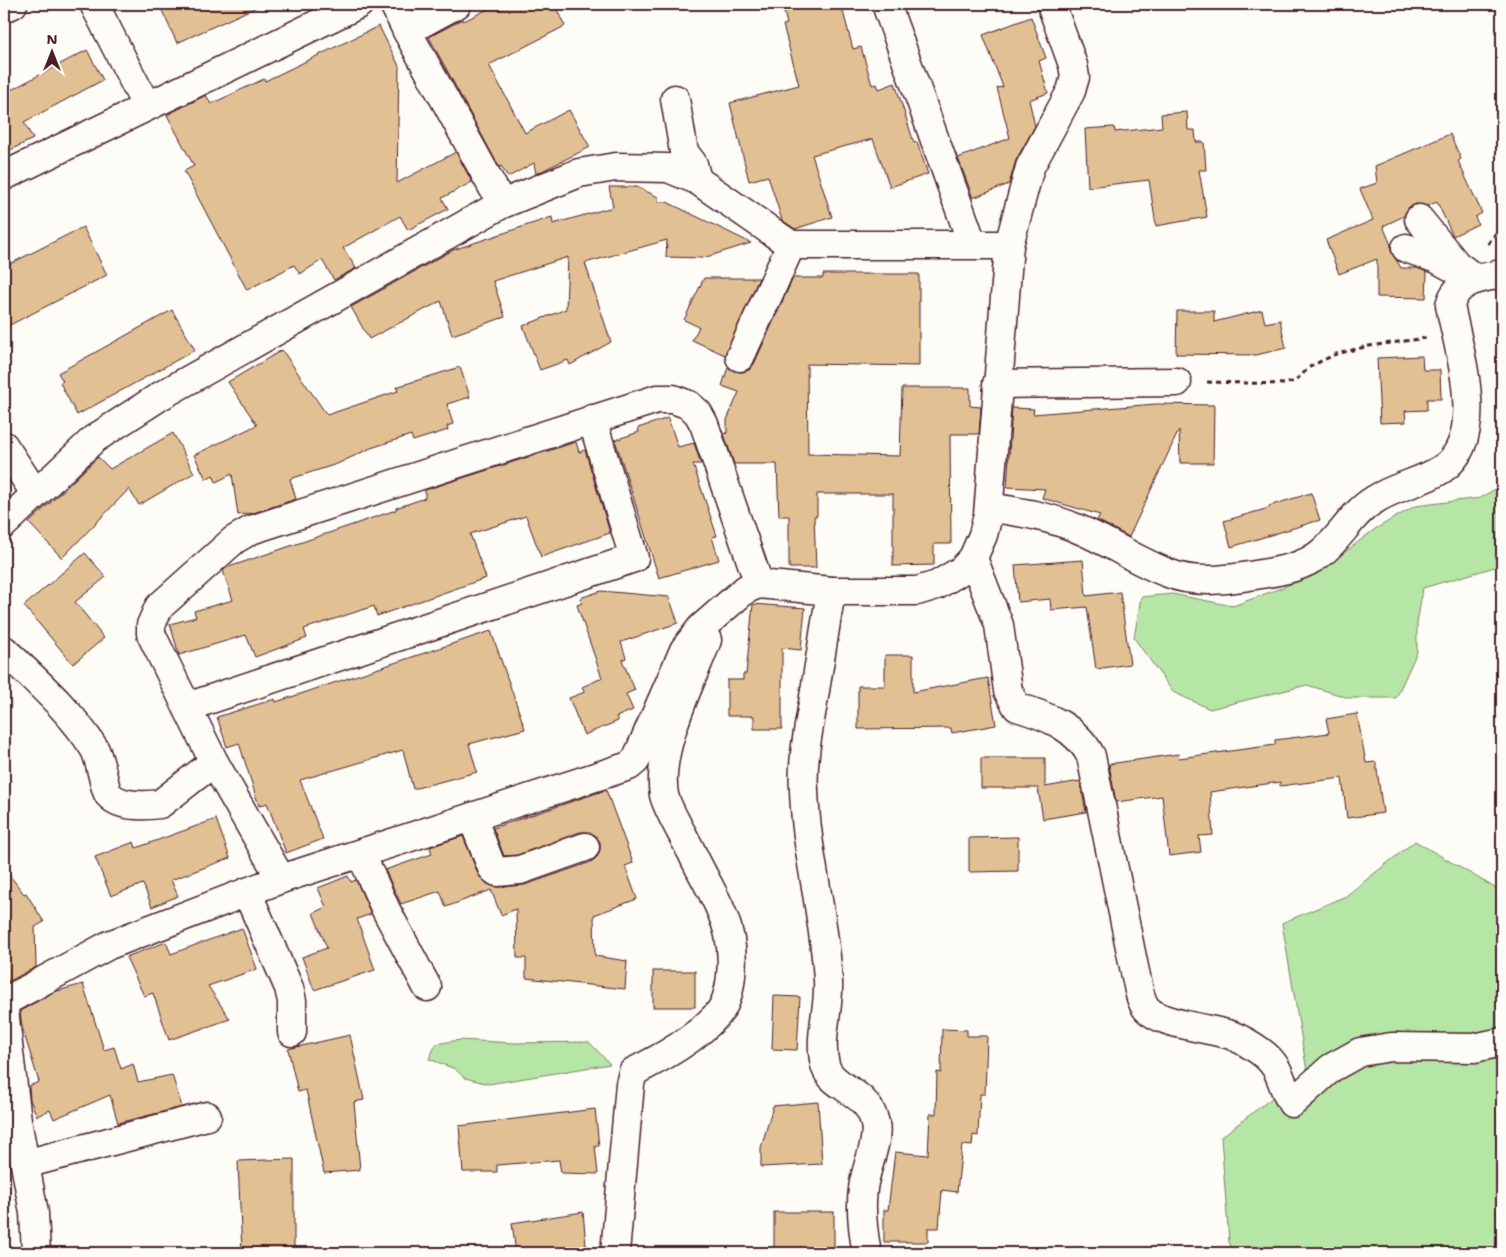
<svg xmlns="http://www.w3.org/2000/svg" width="1506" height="1257" font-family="'Shantell Sans',sans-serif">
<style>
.green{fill:#b5e6a5;stroke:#808268}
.building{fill:#e1c194;stroke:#4a1f2b}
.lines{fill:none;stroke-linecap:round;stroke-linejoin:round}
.minor-casing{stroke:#4a1f2b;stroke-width:31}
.path{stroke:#4a1f2b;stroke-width:3;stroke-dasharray:5 4;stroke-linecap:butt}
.minor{stroke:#fdfcf7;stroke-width:28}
</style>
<rect width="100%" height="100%" fill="#fdfcf7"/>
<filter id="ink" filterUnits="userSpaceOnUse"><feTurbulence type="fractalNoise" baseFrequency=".02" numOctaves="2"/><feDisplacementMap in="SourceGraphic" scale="10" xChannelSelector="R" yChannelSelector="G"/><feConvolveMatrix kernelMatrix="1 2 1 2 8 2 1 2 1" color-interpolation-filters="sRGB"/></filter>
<g filter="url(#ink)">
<g class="green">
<polygon points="1502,485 1502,565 1423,588 1417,624 1417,652 1396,698 1349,698 1307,685 1210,709 1173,692 1134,638 1141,597 1172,594 1233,606 1315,575 1375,529 1415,506 1480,498"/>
<polygon points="1415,841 1502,892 1502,1253 1234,1253 1229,1242 1221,1137 1307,1071 1282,923 1346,896"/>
<polygon points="460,1040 515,1043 589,1042 610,1064 489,1084 465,1078 455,1069 429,1059 436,1044"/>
</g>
<g class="building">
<polygon points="159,4 263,4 177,43"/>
<polygon points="498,4 554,4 565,26 489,65 525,133 569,110 590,147 536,174 534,163 508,177 501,166 499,167 429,37 463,19 464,21"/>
<polygon points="782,4 841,4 853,49 861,47 872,85 877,84 879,89 895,83 914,143 917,142 928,174 890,187 873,139 812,155 832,217 795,229 782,220 768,176 749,181 730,103 799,85 783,25 787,24"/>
<polygon points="1031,17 1046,58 1039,61 1048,93 1029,100 1035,126 1016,160 1009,184 973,198 958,158 1010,138 997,88 1003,87 983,35"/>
<polygon points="379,26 399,66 397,183 456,152 472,182 442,198 448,209 408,230 400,216 343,248 356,268 334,280 322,260 300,274 294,265 247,290 184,171 194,166 167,115 206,95 211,104 264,79 265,81"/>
<polygon points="87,50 103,80 24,122 33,139 4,153 4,79 9,91"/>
<polygon points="1187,112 1188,130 1195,130 1196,142 1204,142 1206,170 1199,170 1207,217 1156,226 1149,180 1088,187 1085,129 1114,127 1115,132 1162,127 1161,114"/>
<polygon points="1450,134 1461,159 1458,161 1482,213 1475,217 1478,224 1453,236 1437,202 1427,206 1416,204 1409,207 1404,216 1383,226 1391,245 1391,251 1401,268 1417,268 1427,272 1426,298 1377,297 1377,259 1339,274 1326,240 1373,220 1360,189 1377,183 1375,166"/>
<polygon points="609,187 637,187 658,197 658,202 667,202 751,243 703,258 666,257 667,240 585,263 611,342 570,365 568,360 540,370 523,326 566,309 568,257 493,281 505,317 452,335 441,301 369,339 351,307 453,250 552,217 553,224 613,207"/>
<polygon points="83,227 107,275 4,328 4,267"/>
<polygon points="823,274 919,274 919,366 807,364 808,454 900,456 902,388 970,388 970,406 981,407 979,434 950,434 951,544 934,544 934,565 893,566 893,494 817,494 817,516 814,516 816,568 789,568 789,516 779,516 777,464 734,464 724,434 727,433 727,420 739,392 722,386 728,367 734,371 742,372 749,370 754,364 793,278 823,278"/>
<polygon points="704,278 759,278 725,355 692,340 699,327 684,320"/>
<polygon points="172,310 195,350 77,415 60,383 63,381 58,373"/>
<polygon points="1262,310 1265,323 1280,320 1286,348 1256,355 1176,354 1177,311 1214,311 1214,322"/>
<polygon points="282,350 327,415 398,391 396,387 460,367 470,397 447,404 453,424 447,426 448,430 413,441 411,435 371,448 337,464 290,479 296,499 253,513 238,515 232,474 216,482 213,475 206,479 194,455 257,425 228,382"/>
<polygon points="1422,356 1423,370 1440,370 1441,399 1427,399 1427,410 1405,411 1406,422 1380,423 1377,358"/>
<polygon points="1156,404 1214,405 1213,463 1180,463 1179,430 1129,537 1097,520 1100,515 1042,498 1045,489 1007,487 1012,408 1034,409 1033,414"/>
<polygon points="668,418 678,447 694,443 701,464 693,464 717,536 712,537 719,560 659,578 615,440 639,432 638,428"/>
<polygon points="173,433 194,473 139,505 129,489 62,558 29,523 98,457 110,469"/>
<polygon points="576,442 579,452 585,450 610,533 541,557 526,516 470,534 486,578 377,616 374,606 304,629 307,638 255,657 246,635 179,655 170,624 196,617 194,611 233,600 223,571 226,568 396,510 396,508 425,498 425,490"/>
<polygon points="1311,493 1320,520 1231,547 1224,521 1269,508 1269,506"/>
<polygon points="85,553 106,577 75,602 104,638 73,664 24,606"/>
<polygon points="1083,560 1086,596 1120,592 1130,664 1096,669 1087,607 1051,610 1050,599 1018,602 1015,565"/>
<polygon points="601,591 669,597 678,623 621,642 626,658 622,660 635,690 626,694 633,710 616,717 618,721 584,735 569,698 585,692 582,687 602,678 577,605 582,603 580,598"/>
<polygon points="753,604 805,608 801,650 782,648 782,729 754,729 754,716 727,716 727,680 743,680 743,674 746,674"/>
<polygon points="491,631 525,729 469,744 477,772 413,789 403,750 300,780 323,839 286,853 267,803 259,806 239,743 227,747 217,717 275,699 276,702"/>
<polygon points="885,655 913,655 913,692 988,678 996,725 952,733 951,728 858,729 858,686 885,686"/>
<polygon points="1357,714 1366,763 1376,762 1383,813 1347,818 1342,778 1280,786 1280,782 1210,792 1213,835 1199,836 1201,852 1169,856 1162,796 1116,802 1109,764 1178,754 1179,758 1275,745 1275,740 1329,733 1326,719"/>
<polygon points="981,758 1045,758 1045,787 1080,781 1086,812 1043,819 1038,788 981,788"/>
<polygon points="606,790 633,863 625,866 637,899 594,915 595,956 627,961 625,989 526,978 526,958 517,958 516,909 501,915 491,890 446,907 440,891 401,904 385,870 432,854 430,847 463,836 478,874 487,884 498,887 525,885 591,862 597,857 600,850 600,842 595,835 588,832 580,832 517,855 504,856 493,828"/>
<polygon points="216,819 230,858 171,880 178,896 152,907 143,884 111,896 95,857 134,842 136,848"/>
<polygon points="1018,837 1018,871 969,872 969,838"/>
<polygon points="4,868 24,894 26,893 44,922 35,927 36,967 8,982 4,969"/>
<polygon points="348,876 351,882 356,880 371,914 357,919 375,970 314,990 302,957 327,948 313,913 326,907 318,888"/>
<polygon points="242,928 257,969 208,986 230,1019 169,1040 153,993 144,996 126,957 166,942 171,954"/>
<rect x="653" y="971" width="42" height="36"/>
<polygon points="83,984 104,1050 114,1047 121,1069 133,1064 138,1082 172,1075 182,1107 118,1123 110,1095 54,1119 50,1110 37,1116 30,1100 29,1086 39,1082 22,1027 20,1011 54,992"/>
<polygon points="774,996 800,997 797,1050 772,1049"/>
<polygon points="942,1029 967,1030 967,1036 987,1036 985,1094 980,1094 978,1136 973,1135 972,1146 962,1145 957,1192 942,1190 939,1228 928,1228 928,1242 884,1242 884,1210 888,1210 895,1152 928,1155 930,1114 936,1114 937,1072 941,1073"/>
<polygon points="350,1035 364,1100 354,1102 360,1170 324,1173 306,1090 298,1092 288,1049"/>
<polygon points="818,1102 822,1164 761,1167 761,1148 773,1106"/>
<polygon points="595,1109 599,1146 595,1146 598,1174 561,1173 559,1160 497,1165 497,1172 463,1172 459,1126"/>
<polygon points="294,1159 294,1253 242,1253 238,1161"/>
<polygon points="583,1212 586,1246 543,1253 516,1253 512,1223"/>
<rect x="774" y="1212" width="60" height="37"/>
</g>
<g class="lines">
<defs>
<g id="minor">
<polyline points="94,4 146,105"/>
<polyline points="394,4 407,31 502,204"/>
<polyline points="886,4 972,243"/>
<polyline points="4,8 13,4"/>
<polyline points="407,31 457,4"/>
<polyline points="675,99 684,152 693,164 697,180"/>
<polyline points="4,176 359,4"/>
<polyline points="1419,219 1457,265 1476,279"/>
<polyline points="1406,248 1437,259 1457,270"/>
<polyline points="740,357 791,245"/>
<polyline points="997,384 1177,382"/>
<polyline points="4,446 35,493"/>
<path d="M989,507c30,5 59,9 87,21 32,13 60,33 92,45 28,12 64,6 93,1 20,-3 43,-7 60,-21 20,-15 31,-40 53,-53 21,-14 47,-17 68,-31 47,-31 16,-120 8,-164 7,-25 30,-27 52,-31"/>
<polyline points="4,524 94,439 162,395 502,204 579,173 616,167 668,168 697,180 791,245 1009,245"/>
<path d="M973,558l26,67 9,66 9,16c30,9 59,20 74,49l44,216c3,11 4,28 12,37 15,16 63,19 84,26 10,4 22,11 30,17 22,16 18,31 31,51l39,-35 29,-16 31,-5 83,1 28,-6"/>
<path d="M831,591c-6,37 -12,75 -18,112 -5,29 -11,58 -9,87 2,64 21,127 24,191 2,28 -11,59 -2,87 8,21 42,23 49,55 4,21 -10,45 -12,66 -3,22 0,43 4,64"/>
<path d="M4,650c32,31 66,60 90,98 7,12 10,41 15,47 11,12 36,11 51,9l54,-42"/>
<polyline points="187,707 634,558 592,419"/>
<polyline points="472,817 492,868 497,872 520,870 585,847"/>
<polyline points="361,854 386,910 427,987"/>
<polyline points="281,879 214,762 151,634 151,625 159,607 234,540 251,530 657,399 673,399 689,405 698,413 704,424 759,584"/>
<polyline points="247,892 289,988 292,1001 292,1032"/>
<polyline points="4,1002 109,945 281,879 629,766 636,760 684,650 701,628 746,589 759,584 831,591 917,591 937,585 962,570 973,558 983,535 988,515 1009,245 1030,167 1071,91 1075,77 1073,65 1051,4"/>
<polyline points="4,1010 17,1120 34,1213 36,1253"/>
<polyline points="25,1164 207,1116"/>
<path d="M615,1253l15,-169 3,-12c30,-15 61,-32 84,-57 16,-17 17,-58 12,-80 -6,-28 -25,-56 -37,-82 -7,-15 -25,-44 -28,-58 -8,-46 27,-112 43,-155"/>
</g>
</defs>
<use href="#minor" class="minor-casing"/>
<g class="path">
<polyline points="1488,244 1502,225"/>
<polyline points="1207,382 1284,384 1295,381 1311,366 1336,354 1369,346 1426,338"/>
</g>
<use href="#minor" class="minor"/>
</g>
</g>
<rect width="1506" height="1257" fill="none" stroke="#fdfcf7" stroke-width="20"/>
<rect x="10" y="10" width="1486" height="1237" fill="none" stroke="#4a1f2b" stroke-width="2" filter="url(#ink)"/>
<g transform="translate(52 52)" stroke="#fdfcf7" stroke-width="4" paint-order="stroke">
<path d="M0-4L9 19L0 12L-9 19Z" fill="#4a1f2b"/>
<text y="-8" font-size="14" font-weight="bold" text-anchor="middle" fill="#4a1f2b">N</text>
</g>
</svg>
